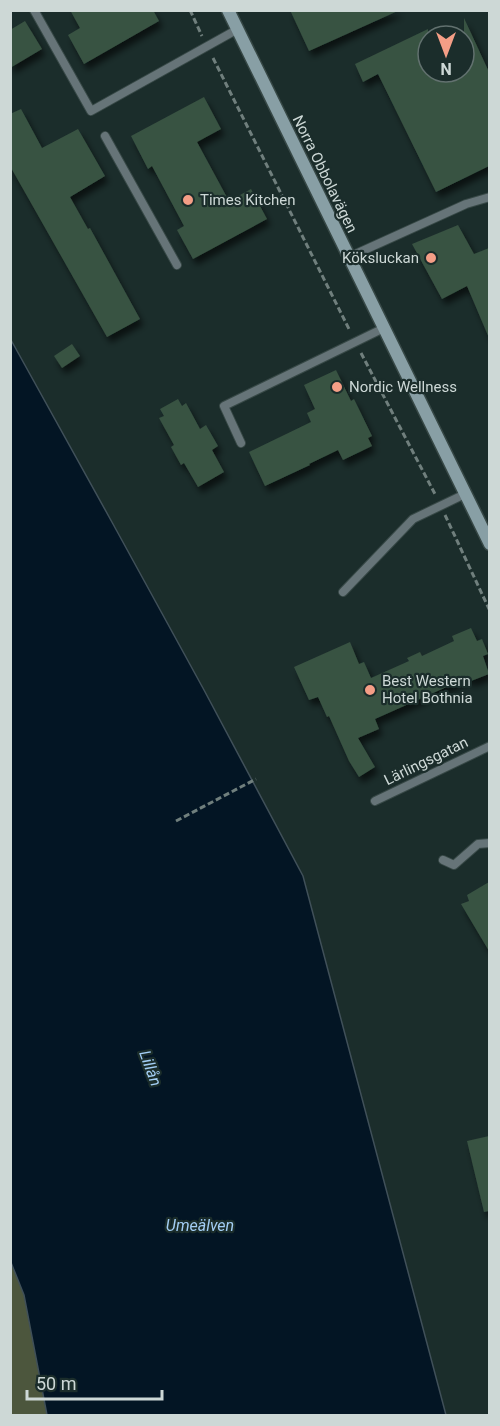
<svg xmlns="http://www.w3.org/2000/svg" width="500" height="1426" font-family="Roboto,sans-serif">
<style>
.forest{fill:#4c563d}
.water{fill:#031524;stroke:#405059;stroke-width:1.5}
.building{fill:#385242;filter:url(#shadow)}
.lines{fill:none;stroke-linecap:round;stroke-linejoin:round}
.lane-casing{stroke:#374846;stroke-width:10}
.secondary-casing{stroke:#374846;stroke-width:15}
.path{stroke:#707f7d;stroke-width:3;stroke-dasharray:6 3;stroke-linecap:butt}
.lane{stroke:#667478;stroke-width:8}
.secondary{stroke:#889fa5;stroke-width:12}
.poi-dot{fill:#f49e86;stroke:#1b2d2b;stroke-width:2}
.labels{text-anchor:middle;stroke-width:4.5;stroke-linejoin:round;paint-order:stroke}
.street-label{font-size:15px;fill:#cdd8d6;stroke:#1b2d2b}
.poi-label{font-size:15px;fill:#cdd8d6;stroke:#1b2d2b;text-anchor:start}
.water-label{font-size:16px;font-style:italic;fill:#a3cef4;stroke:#1b2d2b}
</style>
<defs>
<filter id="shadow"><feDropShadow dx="3.5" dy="6" stdDeviation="3" flood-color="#0009"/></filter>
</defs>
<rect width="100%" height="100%" fill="#1b2d2b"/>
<polygon class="forest" points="10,1260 24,1295 47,1415 11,1415"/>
<polygon class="water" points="11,340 113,524 204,690 303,876 446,1415 47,1415 24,1295 10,1260"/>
<g class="building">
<polygon points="70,10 153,10 159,21 84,64 68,35 80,28"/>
<polygon points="290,10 400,10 309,51"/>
<polygon points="464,18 489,72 489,166 436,192 378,74 363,82 355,64 428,29 428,72 464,72"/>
<polygon points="25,21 42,49 10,68 10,30"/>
<polygon points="204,97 221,129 197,142 229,201 251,189 267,219 193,259 177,230 184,226 152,166 148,169 131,136"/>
<polygon points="21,109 42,148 78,129 105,176 70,197 88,229 90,228 140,319 107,337 10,166 10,114"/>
<polygon points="458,225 474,254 489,248 489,338 467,286 442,299 412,244"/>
<polygon points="72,344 80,356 62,368 54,356"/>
<polygon points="336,370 351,401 354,399 372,436 368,438 372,446 343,460 338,450 309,464 310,465 265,486 249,452 311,422 307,413 315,409 304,385"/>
<polygon points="178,399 182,406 186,403 200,429 206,425 218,446 212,450 224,472 198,487 184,463 181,465 171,447 174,445 159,418 164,416 160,409"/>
<polygon points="471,628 477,641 482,639 488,654 483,656 489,674 471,681 469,677 375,719 379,729 358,738 375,767 359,777 349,761 329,716 327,717 318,697 309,700 294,667 350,642 359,664 364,662 371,678 409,661 407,658 420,652 422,656 454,641 452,636"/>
<polygon points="489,882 489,951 461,904 469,901 467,895"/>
<polygon points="489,1136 489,1211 484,1212 467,1141"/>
</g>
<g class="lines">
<defs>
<g id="lane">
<polyline points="34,10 91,111 238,29"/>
<polyline points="105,136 177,265"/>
<polyline points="349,257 466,204 490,197"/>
<polyline points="241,443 224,406 384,328"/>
<polyline points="343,592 413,519 465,494"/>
<polyline points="375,801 490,746"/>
<polyline points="443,860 454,865 478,844 490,843"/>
</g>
<polyline id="secondary" points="228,10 490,544"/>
</defs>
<use href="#lane" class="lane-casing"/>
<use href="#secondary" class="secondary-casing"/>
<g class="path">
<polyline points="190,10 202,36"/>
<polyline points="213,58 350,331"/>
<polyline points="361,353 436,496"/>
<polyline points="445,515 490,611"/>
<polyline points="176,821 256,779"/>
</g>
<use href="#lane" class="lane"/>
<use href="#secondary" class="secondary"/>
</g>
<g class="poi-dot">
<circle cx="188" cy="200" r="6"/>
<circle cx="431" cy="258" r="6"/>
<circle cx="337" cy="387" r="6"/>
<circle cx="370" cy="690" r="6"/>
</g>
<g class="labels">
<g class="street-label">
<text transform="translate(325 174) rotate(64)" y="5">Norra Obbolavägen</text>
<text transform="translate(426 761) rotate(-26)" y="5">Lärlingsgatan</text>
</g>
<g class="poi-label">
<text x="200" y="205">Times Kitchen</text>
<text x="419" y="263" text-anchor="end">Köksluckan</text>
<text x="349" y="392">Nordic Wellness</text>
<text x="382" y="686">Best Western<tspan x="382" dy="17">Hotel Bothnia</tspan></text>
</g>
<g class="water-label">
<text transform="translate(151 1068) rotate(70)" y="6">Lillån</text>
<text x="200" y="1231">Umeälven</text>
</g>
</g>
<rect width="500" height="1426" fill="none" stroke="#cdd8d6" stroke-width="24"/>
<g transform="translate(446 54) rotate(180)"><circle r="28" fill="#1b2d2b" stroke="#62716f" stroke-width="1.5"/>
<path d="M0-4.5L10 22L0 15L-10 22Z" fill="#f49e86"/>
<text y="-9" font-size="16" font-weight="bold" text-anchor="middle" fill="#cdd8d6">N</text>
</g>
<path d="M27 1390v9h135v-9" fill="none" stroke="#cdd8d6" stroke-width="3"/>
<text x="36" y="1390" font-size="18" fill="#cdd8d6" stroke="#1b2d2b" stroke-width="4.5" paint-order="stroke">50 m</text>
</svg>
